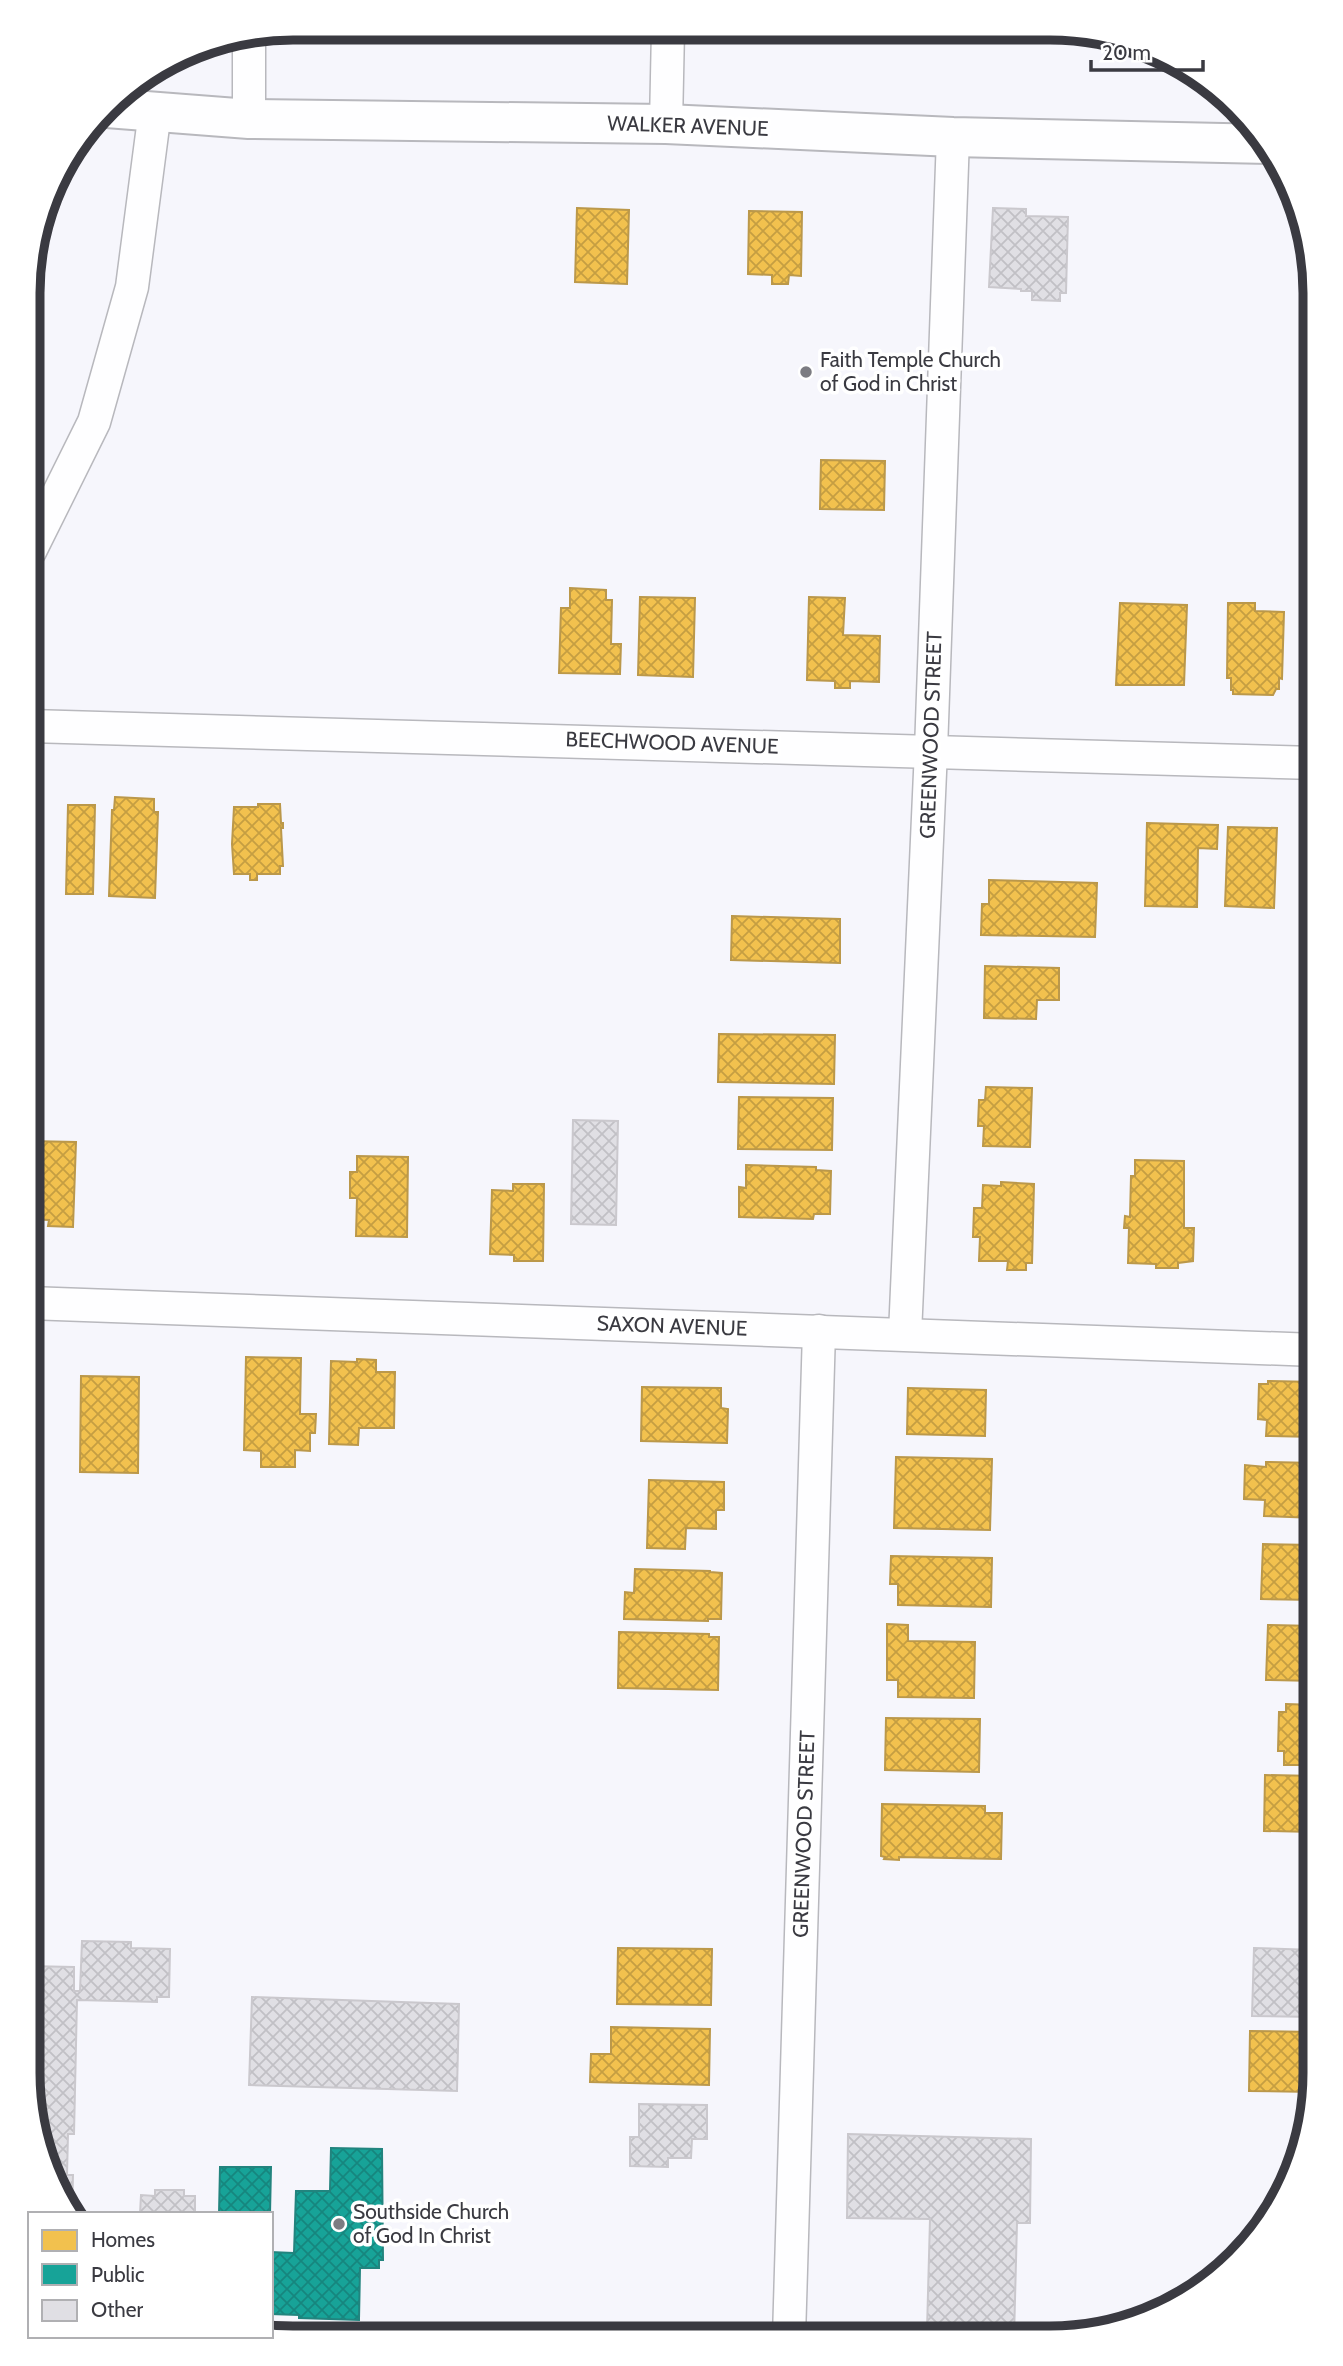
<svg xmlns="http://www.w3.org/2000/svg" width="1343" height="2366" font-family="Cabin,sans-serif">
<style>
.homes{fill:url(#homes-cross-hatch);stroke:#bb984a;stroke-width:2}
.public{fill:url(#public-cross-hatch);stroke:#22847e;stroke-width:2}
.building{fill:url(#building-cross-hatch);stroke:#cac8cd;stroke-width:2}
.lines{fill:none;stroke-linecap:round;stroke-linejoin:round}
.minor-casing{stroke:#b8b8bd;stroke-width:35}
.tertiary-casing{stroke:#b8b8bd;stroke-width:42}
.minor{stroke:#fefeff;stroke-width:32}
.tertiary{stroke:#fefeff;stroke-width:38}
.poi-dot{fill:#7c7c82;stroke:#fff;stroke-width:2.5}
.labels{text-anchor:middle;stroke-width:7;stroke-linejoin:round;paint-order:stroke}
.street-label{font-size:21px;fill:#3a3a41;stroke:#fff}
.poi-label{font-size:21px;fill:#3a3a41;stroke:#fff;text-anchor:start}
.rim{fill:none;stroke:#3a3a41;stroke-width:9}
</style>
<defs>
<pattern id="homes-cross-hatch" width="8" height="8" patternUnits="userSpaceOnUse" patternTransform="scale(1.75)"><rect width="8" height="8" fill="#f2c14e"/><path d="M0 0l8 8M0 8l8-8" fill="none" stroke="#c59e42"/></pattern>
<pattern id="public-cross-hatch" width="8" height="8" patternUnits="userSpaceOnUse" patternTransform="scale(1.75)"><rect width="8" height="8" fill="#17a398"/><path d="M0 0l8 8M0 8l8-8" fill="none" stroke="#16867e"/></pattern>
<pattern id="building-cross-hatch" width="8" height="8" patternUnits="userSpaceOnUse" patternTransform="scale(1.75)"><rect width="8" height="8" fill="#e0dfe4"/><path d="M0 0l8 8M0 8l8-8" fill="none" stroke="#c1c0c5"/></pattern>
</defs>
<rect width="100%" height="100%" fill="#f6f6fc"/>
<g class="homes">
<polygon points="302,28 351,28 351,33 334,32 334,40 317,39 317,32 302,31"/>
<polygon points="373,29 422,29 422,43 409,43 409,36 387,35 387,41 373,41"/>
<rect x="460" y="29" width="50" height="8"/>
<polygon points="849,31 911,32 911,37 893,37 893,43 861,43 861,37 849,36"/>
<polygon points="577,208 629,210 627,284 575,282"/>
<polygon points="749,211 802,212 801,276 789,275 788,284 772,284 772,275 748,274"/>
<polygon points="1312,273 1315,293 1315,317 1311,316"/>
<polygon points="821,460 885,461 884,510 820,509"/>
<polygon points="570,588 606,590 606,600 612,600 611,644 621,644 620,674 559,673 561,608 570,608"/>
<polygon points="640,597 695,598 693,677 638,675"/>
<polygon points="809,597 845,598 843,635 880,636 879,682 850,681 850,688 835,688 835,681 807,680"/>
<polygon points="1120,603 1187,605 1184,685 1116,685"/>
<polygon points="1228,603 1255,603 1255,611 1284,612 1282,679 1279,678 1279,689 1276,689 1273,695 1233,694 1233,690 1231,690 1231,678 1227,678"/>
<polygon points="1308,615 1315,615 1315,679 1307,679"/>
<polygon points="115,797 154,799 154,812 158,812 155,898 109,896 112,810 114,810"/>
<polygon points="258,804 280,804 281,823 283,823 283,828 281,828 283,866 280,866 280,874 257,874 257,880 250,880 250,874 234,874 232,844 234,807 258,807"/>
<polygon points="68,805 95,805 93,894 66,894"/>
<polygon points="1147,823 1218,825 1217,849 1198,848 1197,907 1145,906"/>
<polygon points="1228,827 1277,828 1274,908 1225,906"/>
<polygon points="989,880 1097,883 1095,937 981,935 982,904 989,904"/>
<polygon points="732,916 840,919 840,963 731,960"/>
<polygon points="985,966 1059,968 1059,1000 1037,1000 1036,1019 984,1018"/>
<polygon points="719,1034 835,1035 834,1084 718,1082"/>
<polygon points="986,1087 1032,1088 1030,1147 983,1146 984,1126 978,1126 979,1100 985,1100"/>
<polygon points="739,1097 833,1098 832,1150 738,1149"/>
<polygon points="29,1141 76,1142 73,1227 48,1226 49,1220 29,1219"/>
<polygon points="357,1156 408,1157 407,1237 356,1236 357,1198 350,1198 350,1172 357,1172"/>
<polygon points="1135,1160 1184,1161 1184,1228 1194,1228 1193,1261 1178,1263 1178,1268 1156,1268 1156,1264 1128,1263 1129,1228 1124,1228 1125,1216 1130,1217 1131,1176 1135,1176"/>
<polygon points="746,1165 816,1167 816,1170 831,1171 830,1214 814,1214 813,1219 739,1217 739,1187 746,1188"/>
<polygon points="1001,1182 1034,1184 1032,1263 1026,1263 1026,1270 1007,1270 1008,1261 979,1261 980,1237 973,1237 974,1208 982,1208 983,1185 1001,1186"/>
<polygon points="513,1184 544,1184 543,1261 514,1261 514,1255 490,1254 492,1190 513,1191"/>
<polygon points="246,1357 301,1358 300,1414 316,1414 315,1433 310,1433 310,1451 295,1450 295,1467 261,1467 261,1451 244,1450"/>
<polygon points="357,1359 376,1360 376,1372 395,1372 394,1428 359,1428 358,1445 329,1444 331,1361 357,1362"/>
<polygon points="81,1376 139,1377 138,1473 80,1472"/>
<polygon points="1268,1381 1315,1382 1315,1437 1266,1436 1267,1420 1258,1419 1259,1384 1268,1384"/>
<polygon points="642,1387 721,1388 721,1408 728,1409 727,1443 641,1441"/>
<polygon points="908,1388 986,1390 985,1436 907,1434"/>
<polygon points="896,1457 992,1459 990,1530 894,1528"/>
<polygon points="1266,1462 1315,1463 1315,1518 1264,1516 1265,1500 1244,1499 1245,1465 1266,1467"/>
<polygon points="649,1480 724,1482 724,1510 716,1510 716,1529 686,1528 685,1549 647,1548"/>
<polygon points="1263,1544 1315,1545 1315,1600 1261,1599"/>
<polygon points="891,1556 992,1558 991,1607 898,1605 898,1584 890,1584"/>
<polygon points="635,1569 710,1571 710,1572 722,1573 721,1619 708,1619 708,1621 624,1619 625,1592 634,1593"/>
<polygon points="887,1624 908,1625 908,1641 975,1642 974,1698 898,1697 898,1680 887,1680"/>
<polygon points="1268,1625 1315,1626 1315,1681 1266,1680"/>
<polygon points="619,1632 709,1634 709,1637 719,1637 718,1690 618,1688"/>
<polygon points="1286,1704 1315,1705 1315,1765 1284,1765 1284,1751 1278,1751 1279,1712 1286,1712"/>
<polygon points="886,1718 980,1719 979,1772 885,1770"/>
<polygon points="1265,1775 1315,1776 1314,1832 1264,1831"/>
<polygon points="882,1804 985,1806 985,1813 1002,1813 1001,1859 899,1857 899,1860 884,1859 885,1857 881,1856"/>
<polygon points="618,1948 712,1949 711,2005 617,2004"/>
<polygon points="611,2027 710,2029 709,2085 590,2082 591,2054 611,2054"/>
<polygon points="1250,2031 1314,2032 1314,2092 1249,2091"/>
</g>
<g class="public">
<polygon points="331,2148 382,2149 383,2260 379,2260 379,2268 360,2268 359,2320 299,2318 299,2315 271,2314 271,2252 294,2253 296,2191 330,2191"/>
<polygon points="220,2167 271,2167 270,2214 219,2214"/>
</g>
<g class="building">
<polygon points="993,208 1026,209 1026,216 1068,217 1066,293 1060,293 1060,301 1032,300 1032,291 1021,291 1021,289 989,287"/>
<polygon points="573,1120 618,1121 616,1225 571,1224"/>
<polygon points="82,1941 131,1942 131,1948 170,1949 169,1997 157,1997 157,2002 77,2000 74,2134 68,2134 67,2175 73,2175 72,2214 69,2214 42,2159 28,2073 28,1966 74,1967 74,1991 80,1991"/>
<polygon points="1254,1948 1314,1950 1314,2017 1252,2016"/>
<polygon points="252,1997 459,2004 457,2091 249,2085"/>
<polygon points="639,2104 707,2105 707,2139 692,2139 691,2158 668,2158 668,2167 630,2166 630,2137 639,2137"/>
<polygon points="848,2134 1031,2139 1030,2223 1017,2223 1014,2338 922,2338 922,2329 927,2330 930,2219 847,2218"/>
<polygon points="155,2190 184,2190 184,2196 195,2196 195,2214 140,2214 141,2195 155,2196"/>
</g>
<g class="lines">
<defs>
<g id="minor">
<polyline points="249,37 249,119"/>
<polyline points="666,124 668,30"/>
<polyline points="30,551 94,422 132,287 155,111"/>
<polyline points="30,726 1315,763"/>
<polyline points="29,1303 1315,1350"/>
<polyline points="905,1334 931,750 953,137"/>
<polyline points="789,2337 819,1331"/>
</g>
<polyline id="tertiary" points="107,108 249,119 666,124 953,137 1269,144"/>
</defs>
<use href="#minor" class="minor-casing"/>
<use href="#tertiary" class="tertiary-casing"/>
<use href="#minor" class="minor"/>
<use href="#tertiary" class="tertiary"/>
</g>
<g class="poi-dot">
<circle cx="806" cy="372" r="7"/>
<circle cx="339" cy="2224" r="7"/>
</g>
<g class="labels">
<g class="street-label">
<text transform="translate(688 126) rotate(2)" y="7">WALKER AVENUE</text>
<text transform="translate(931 735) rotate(-88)" y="7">GREENWOOD STREET</text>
<text transform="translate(672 743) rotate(2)" y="7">BEECHWOOD AVENUE</text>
<text transform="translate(672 1326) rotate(2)" y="7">SAXON AVENUE</text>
<text transform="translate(804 1834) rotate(-88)" y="7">GREENWOOD STREET</text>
</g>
<g class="poi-label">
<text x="820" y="367">Faith Temple Church<tspan x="820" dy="24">of God in Christ</tspan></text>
<text x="353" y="2219">Southside Church<tspan x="353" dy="24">of God In Christ</tspan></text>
</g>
</g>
<path d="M0 0H1343V2366H0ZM293 40H1050A253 253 0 0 1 1303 293V2073A253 253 0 0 1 1050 2326H293A253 253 0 0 1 40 2073V293A253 253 0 0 1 293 40Z" fill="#fff" fill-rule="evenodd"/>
<path class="rim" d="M293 40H1050A253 253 0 0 1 1303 293V2073A253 253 0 0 1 1050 2326H293A253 253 0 0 1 40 2073V293A253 253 0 0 1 293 40Z"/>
<rect x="28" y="2212" width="245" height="126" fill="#ffffff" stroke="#b0b0b3" stroke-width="2"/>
<rect x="42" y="2230" width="35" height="21" fill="#f2c14e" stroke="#b0b0b3" stroke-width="2"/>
<text x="91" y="2247" font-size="21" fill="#3a3a41">Homes</text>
<rect x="42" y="2264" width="35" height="21" fill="#17a398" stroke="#b0b0b3" stroke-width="2"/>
<text x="91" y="2282" font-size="21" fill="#3a3a41">Public</text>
<rect x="42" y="2300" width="35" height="21" fill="#e0dfe4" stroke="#b0b0b3" stroke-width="2"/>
<text x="91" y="2317" font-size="21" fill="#3a3a41">Other</text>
<path d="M1091 60v10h112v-10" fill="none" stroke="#3a3a41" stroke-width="3.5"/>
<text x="1102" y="60" font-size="21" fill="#3a3a41" stroke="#ffffff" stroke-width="5" paint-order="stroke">20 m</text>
</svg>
